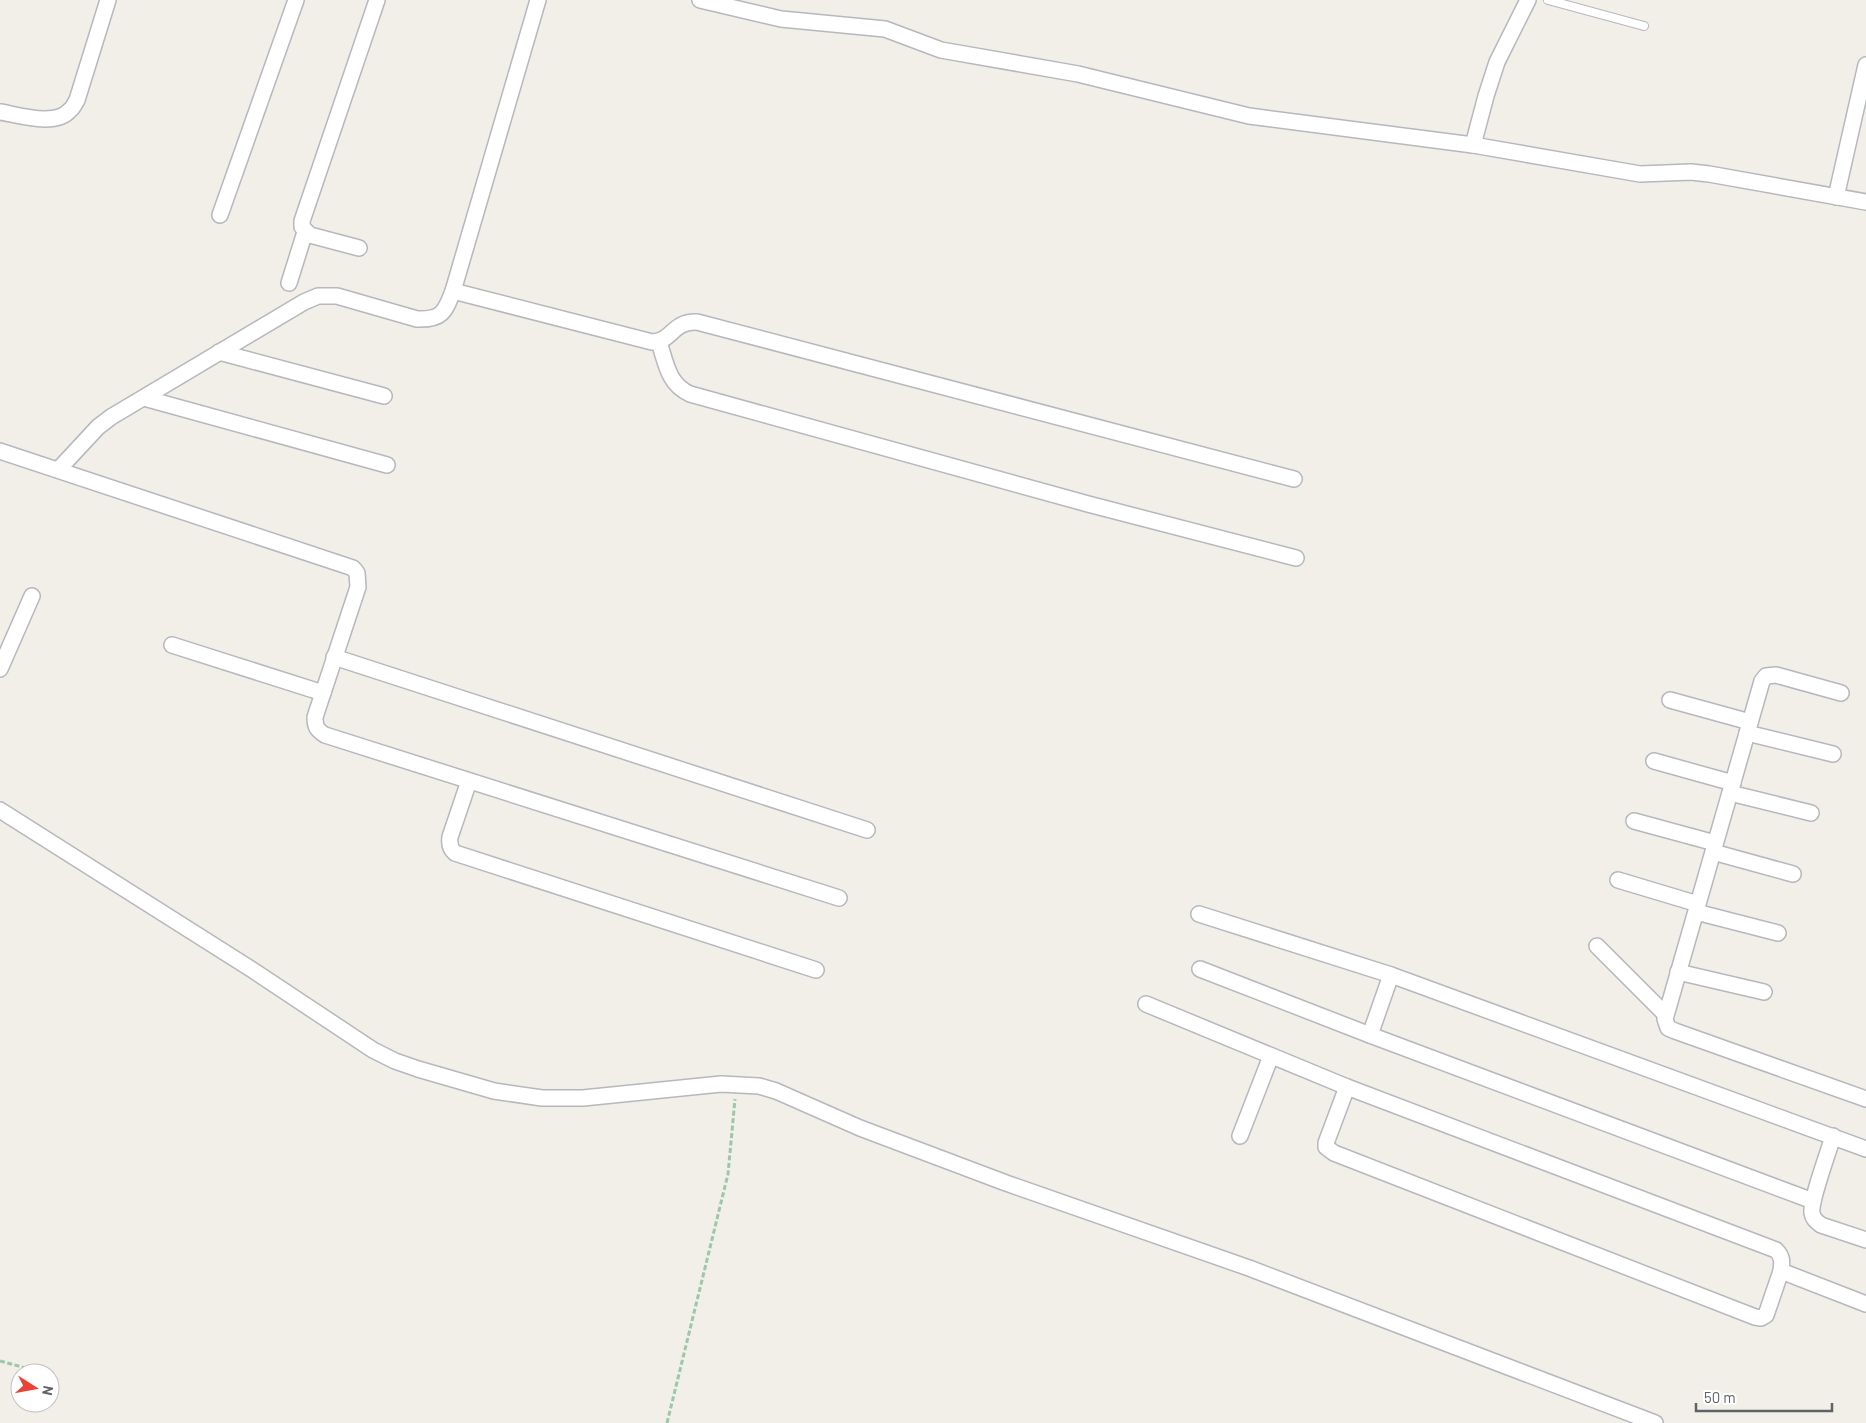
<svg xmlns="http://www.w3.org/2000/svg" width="1866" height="1423" font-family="Barlow,sans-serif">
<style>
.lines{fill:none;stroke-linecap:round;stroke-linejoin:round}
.service-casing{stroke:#b5b8bc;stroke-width:10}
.minor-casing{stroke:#b5b8bc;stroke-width:18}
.path{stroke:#9cc7a9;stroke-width:3;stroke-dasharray:5 2.5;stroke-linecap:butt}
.service{stroke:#fff;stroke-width:8}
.minor{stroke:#fff;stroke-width:15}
</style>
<rect width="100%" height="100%" fill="#f1efe8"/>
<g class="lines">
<defs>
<polyline id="service" points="1548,0 1644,26"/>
<g id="minor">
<polyline points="700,0 781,19 885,29 941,50 1078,74 1249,116 1473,145 1640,174 1691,172 1709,174 1866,202"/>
<path d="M0,112c19,3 56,15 70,-2 3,-2 5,-7 7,-10l31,-100"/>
<polyline points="1473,145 1486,96 1497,62 1528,0"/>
<polyline points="1836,197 1866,65"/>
<polyline points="220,215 296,0"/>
<polyline points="359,248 310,235 302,227 302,221 377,0"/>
<polyline points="289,283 305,232"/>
<path d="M453,291l199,51c21,-1 20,-21 45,-20l597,157"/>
<path d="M659,342c7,21 9,42 31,52l398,110 208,54"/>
<polyline points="219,352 384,396"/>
<polyline points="144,398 387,465"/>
<path d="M0,451l353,117 4,5 1,14 -43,130c0,10 2,13 10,18l514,163"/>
<path d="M58,470l40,-43 13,-10 193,-115 14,-6h19l80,23c25,1 28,-7 36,-28l85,-291"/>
<polyline points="172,645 323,693"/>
<polyline points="334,657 867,830"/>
<polyline points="0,669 32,596"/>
<polyline points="1841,693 1776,675 1766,676 1762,681 1665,1019 1668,1028 1675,1031 1866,1099"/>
<polyline points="1670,700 1750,722"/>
<polyline points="1747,733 1833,754"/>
<polyline points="1654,761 1733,783"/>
<path d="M469,781l-19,56c-1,7 0,12 5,16l361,117"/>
<polyline points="1730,793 1811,813"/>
<polyline points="0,810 251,969 373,1050 395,1061 418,1069 494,1091 542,1098 583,1098 721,1084 759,1086 776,1091 860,1128 1006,1183 1249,1268 1655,1423"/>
<polyline points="1634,821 1715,843"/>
<polyline points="1713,852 1793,874"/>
<polyline points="1618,880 1698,904"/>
<polyline points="1696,912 1778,933"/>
<polyline points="1199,914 1391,975 1866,1149"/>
<polyline points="1597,946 1665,1014"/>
<polyline points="1200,969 1370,1035 1813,1201"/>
<polyline points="1678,972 1764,992"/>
<path d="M1146,1004l201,83 429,163c7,7 6,12 5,21l85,33"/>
<polyline points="1370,1035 1391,975"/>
<polyline points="1347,1087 1326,1143 1326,1147 1334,1153 1755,1317 1761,1318 1766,1315 1781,1271"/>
<polyline points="1240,1136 1271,1056"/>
<path d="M1833,1136c-4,15 -23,65 -21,77 1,6 4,8 9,12l45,15"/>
</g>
</defs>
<use href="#service" class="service-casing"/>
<use href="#minor" class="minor-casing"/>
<g class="path">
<polyline points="0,1361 41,1372"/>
<polyline points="667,1423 728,1174 735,1099"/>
</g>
<use href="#service" class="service"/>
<use href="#minor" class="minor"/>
</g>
<g transform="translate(35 1388) rotate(101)"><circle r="24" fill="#ffffff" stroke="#bfc1c3"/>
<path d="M0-4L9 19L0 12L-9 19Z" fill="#ea4335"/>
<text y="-8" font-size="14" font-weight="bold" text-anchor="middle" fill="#5f6368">N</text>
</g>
<path d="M1696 1403v8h136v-8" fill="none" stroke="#5f6368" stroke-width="2.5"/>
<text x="1704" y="1403" font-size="15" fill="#5f6368" stroke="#ffffff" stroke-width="4" paint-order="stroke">50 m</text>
</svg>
